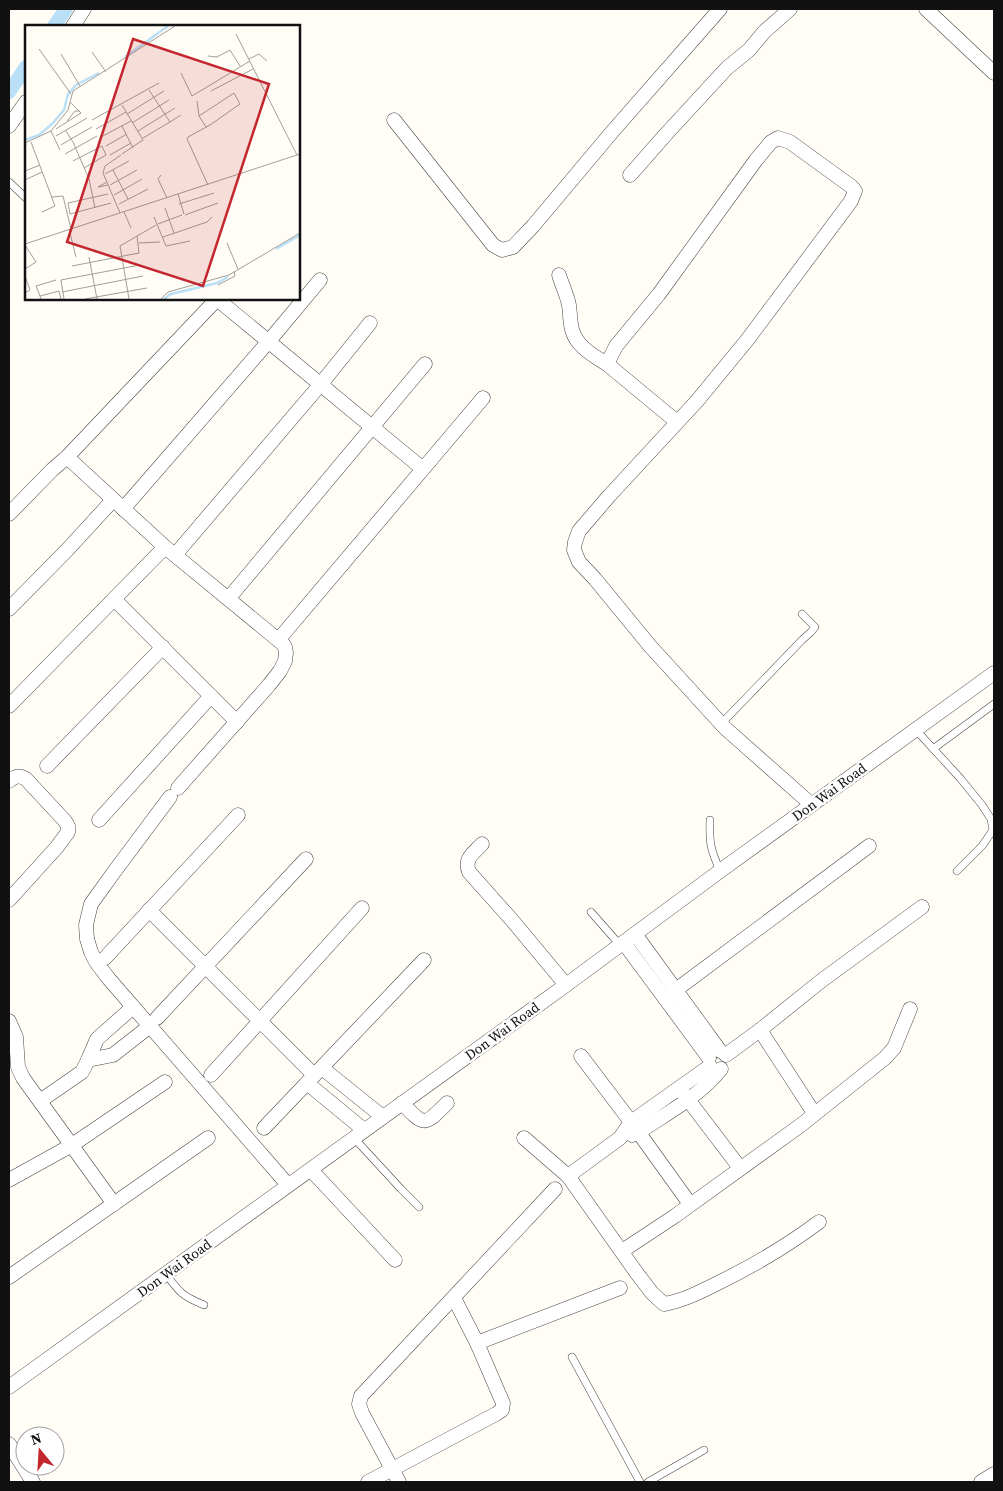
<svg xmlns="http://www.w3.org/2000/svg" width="1003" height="1491" font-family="'Source Serif 4',serif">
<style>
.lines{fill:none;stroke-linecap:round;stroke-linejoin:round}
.canal{stroke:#b9e0f7;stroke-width:14}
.lane-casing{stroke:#444;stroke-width:8}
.street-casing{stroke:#444;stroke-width:15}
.lane{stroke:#fff;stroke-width:7}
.street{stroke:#fff;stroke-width:14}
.labels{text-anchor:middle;stroke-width:5;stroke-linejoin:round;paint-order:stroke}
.street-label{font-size:14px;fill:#111;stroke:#fff}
.inset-river{fill:none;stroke:#b9e0f7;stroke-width:2.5}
.inset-road{fill:none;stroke:#a09f9a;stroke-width:1}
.view{fill:#c4262e;fill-opacity:0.15;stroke:#c4262e;stroke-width:2.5}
.inset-edge{fill:none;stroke:#111;stroke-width:2.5}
</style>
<rect width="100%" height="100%" fill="#fffdf5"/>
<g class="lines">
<g class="canal">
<polyline points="54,26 66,9"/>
<polyline points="9,92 26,67"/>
</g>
<defs>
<g id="lane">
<polyline points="9,182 26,198"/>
<polyline points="721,724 802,640 811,632 815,627 802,614"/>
<polyline points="916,730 960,778 982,805 991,819 993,830 982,846 957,871"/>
<polyline points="933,749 994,704"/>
<path d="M710,820c-1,24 1,30 10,51"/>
<polyline points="591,912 620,945"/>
<polyline points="354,1138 401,1189 419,1207"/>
<path d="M166,1274c14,19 16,22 38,31"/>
<polyline points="572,1357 640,1482"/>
<polyline points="648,1482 704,1450"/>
</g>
<g id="street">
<polyline points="926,9 994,73"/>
<polyline points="73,26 84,9"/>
<polyline points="394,120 493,245 502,250 513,247 533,226 612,132 720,9"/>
<polyline points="9,126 26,102"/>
<polyline points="630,175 667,133 727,68 749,50 764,32 790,9"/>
<path d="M559,275c3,10 8,20 10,30 2,14 0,26 10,38 7,9 18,15 28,21"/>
<polyline points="677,422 607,364 616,346 659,294 756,160 771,142 778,138 790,142 852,187 855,191 851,201 748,339 697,401 609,496 579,531 575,542 574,550 579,562 595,579 650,646 725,728 812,805"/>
<polyline points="67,457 165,547 283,644 285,647 286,653 285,661 280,671 269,685 178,788"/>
<polyline points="123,509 269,341 320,280"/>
<polyline points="9,514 52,470 67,457 217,299 423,469 483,398"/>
<polyline points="175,555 320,385 370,323"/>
<polyline points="114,599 237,722"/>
<polyline points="228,599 425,364"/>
<polyline points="9,609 68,549 113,500"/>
<polyline points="279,639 423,469"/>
<polyline points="9,706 165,547"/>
<polyline points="47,766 163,647"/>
<path d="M9,781c6,-5 10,-6 17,-2l39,42 3,5v6l-11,15 -48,53"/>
<polyline points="170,797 114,872 91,904 86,925 87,939 91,952 96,962 109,979 288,1185"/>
<polyline points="99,820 211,696"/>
<path d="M482,844c-9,10 -18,14 -13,28l42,47 55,66"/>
<polyline points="149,910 314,1075"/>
<polyline points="635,934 720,1051"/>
<polyline points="624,943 709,1058"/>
<polyline points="105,958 238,815"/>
<polyline points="665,998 869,846"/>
<polyline points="133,1007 97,1039 88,1060 113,1055 150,1026"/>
<polyline points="157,1018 306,859"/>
<polyline points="9,1021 16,1037 18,1067 23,1078 114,1204"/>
<polyline points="760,1030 814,1113"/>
<polyline points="726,1055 760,1030 821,981 922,907"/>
<polyline points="581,1056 631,1122 690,1204"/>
<polyline points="322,1068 383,1117"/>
<polyline points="211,1075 362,908"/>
<polyline points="307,1083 364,1130"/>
<polyline points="683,1093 740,1168"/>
<polyline points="40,1101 82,1072 88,1060"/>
<path d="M402,1103c23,24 22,23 45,0"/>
<polyline points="264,1128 424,960"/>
<path d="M632,1135l7,-3c28,-19 61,-36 82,-63"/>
<path d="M524,1138l44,38 68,96 16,21 12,11c18,-3 34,-11 50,-19 37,-18 73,-39 105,-63"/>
<polyline points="311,1170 395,1260"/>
<polyline points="568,1176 620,1138 631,1122 710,1066"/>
<polyline points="9,1180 72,1145 165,1082"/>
<polyline points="622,1251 675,1216 801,1125 885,1058 894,1048 910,1009"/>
<polyline points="9,1277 208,1138"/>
<polyline points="477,1343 620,1288"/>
<polyline points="9,1387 566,985 720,871 994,673"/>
<polyline points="9,1444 33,1482"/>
<polyline points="368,1482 496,1414 502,1410 503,1403 499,1394 477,1343 454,1298"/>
<polyline points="399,1482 362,1413 359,1404 361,1396 555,1189"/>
<polyline points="981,1482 994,1474"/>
</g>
</defs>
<use href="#lane" class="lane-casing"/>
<use href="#street" class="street-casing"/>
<use href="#lane" class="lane"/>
<use href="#street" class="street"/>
</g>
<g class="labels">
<g class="street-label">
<text transform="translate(829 792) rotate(-36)" y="5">Don Wai Road</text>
<text transform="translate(502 1031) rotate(-36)" y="5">Don Wai Road</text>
<text transform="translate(174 1268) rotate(-36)" y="5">Don Wai Road</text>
</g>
</g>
<g transform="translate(25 25)">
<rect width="275" height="275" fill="#fffdf5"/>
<path class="inset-river" d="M100,32l43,-31M51,60l23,-12M0,115l14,-5 13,-11 12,-14 4,-16 8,-9M251,224l24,-14M139,274l7,-5 46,-11 11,-6"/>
<path class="inset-road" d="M211,9l61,121M14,24l32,45M67,27l14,20M36,29l19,32M183,31l9,1 13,-7 10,16M224,34l10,-5 8,7M156,48l11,23 58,-35M124,65l21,32 11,-7M186,66l42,-22M172,76l2,15M97,80l21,35 -21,14M102,89l37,-23M67,95l67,-37M42,96l8,-10h5M107,98l37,-23M97,101l11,22M181,102l-7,-11 35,-23 6,11 -30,21 -22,12 -1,2 21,46M31,104l25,-16 -11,-11M71,104l30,-17M26,106l9,19M41,106l5,8 21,-12M113,106l37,-23M31,111l31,-18M76,112l30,-16M118,113l27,-16M6,117l24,64 -13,6M0,118l26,-12 17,-21 5,-19 102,-65M36,120l10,-6 2,3 16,37 6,29M81,121l21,-12M40,129l32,-18M85,130l21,-12M48,136l29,-15 4,9 -22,13M88,145l15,29M0,146l15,-6M80,149l24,-13M136,150l-3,4 9,19M0,155l17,-8M82,157l-9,5 10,-2M85,160l27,-15M83,169l-40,9 2,11 41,-11M153,169l6,20M89,170l28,-16M27,172l11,-1 8,33M94,179l29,-15M154,179l35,-11M140,183l9,25M99,187l7,16M95,188l-17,-40 2,-7 16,-11M160,190l33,-12M129,192l12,29 24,-5M133,199l24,-9M44,204l7,28M138,212l44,-15 5,-5M114,218l21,-1M202,218l11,26M0,219l275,-90M0,220l11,17 -11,7M64,232l8,42M47,241l67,-13 -2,-17M0,251l5,14 -5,3M193,260l17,-9 -1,-5M37,267l81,-16M15,271l-4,-10 20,-6M16,274l-1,-3 19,-5 2,8M39,274l-3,-19 79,-15M60,274l62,-11M104,274l-9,-53 36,-21M136,274l7,-7 61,-17 71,-42"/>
<path class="view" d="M108,14l136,45 -66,202 -136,-44z"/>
<rect width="275" height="275" class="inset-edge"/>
</g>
<rect width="1003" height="1491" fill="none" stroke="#111111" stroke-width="20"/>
<g transform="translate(40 1451) rotate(342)"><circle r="24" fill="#ffffff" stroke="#a0a0a0"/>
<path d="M0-4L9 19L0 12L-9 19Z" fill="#c4262e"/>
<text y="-8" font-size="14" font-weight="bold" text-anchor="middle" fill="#111111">N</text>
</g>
</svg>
